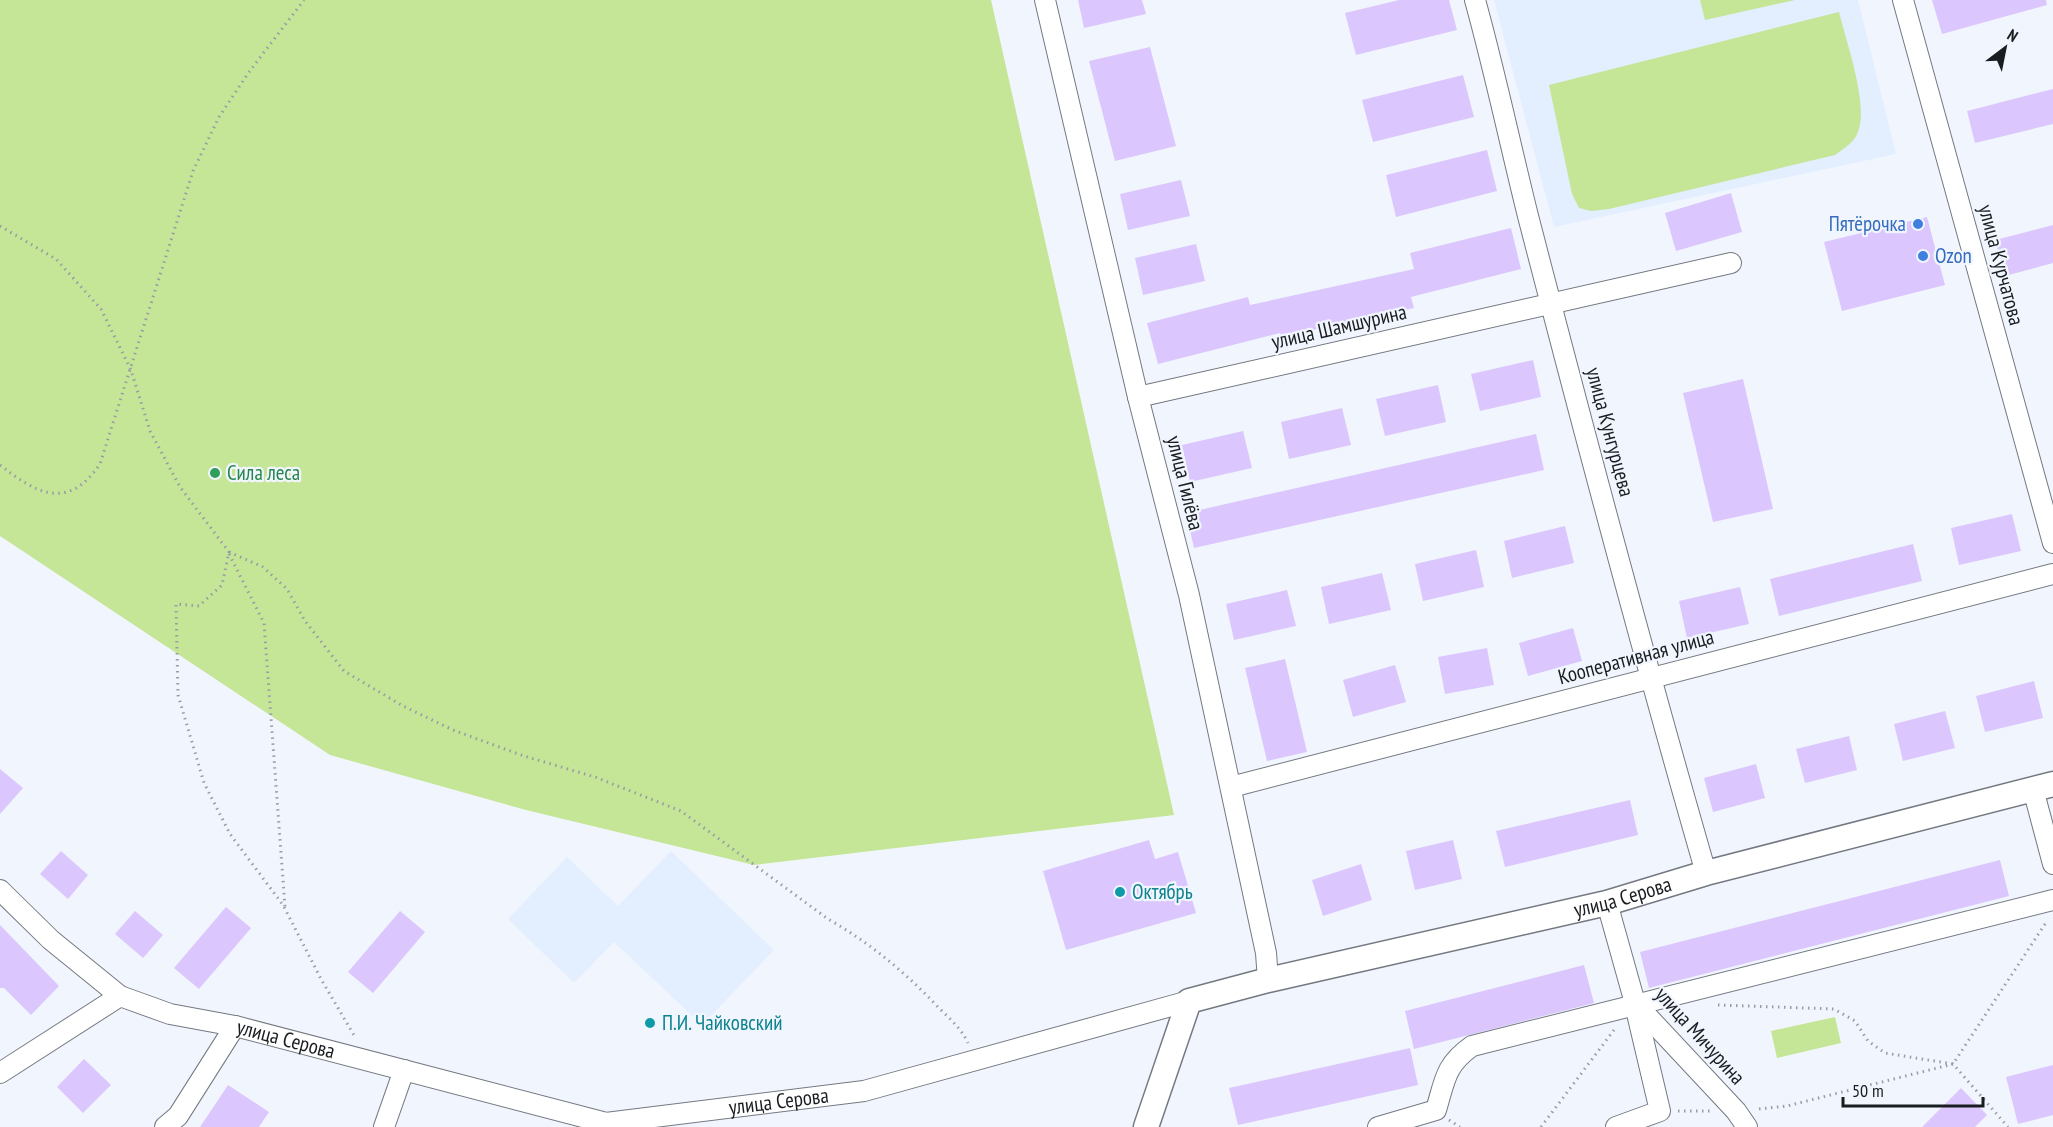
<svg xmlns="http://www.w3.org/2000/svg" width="2053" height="1127" font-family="'PT Sans Narrow',sans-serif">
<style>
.built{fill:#e3eefe}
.green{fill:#c5e597}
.building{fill:#dbc7fd}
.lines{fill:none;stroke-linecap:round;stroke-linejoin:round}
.minor-casing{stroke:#747981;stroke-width:22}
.major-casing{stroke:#747981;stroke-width:27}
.path{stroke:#999da3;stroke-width:3;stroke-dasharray:1.5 4.5;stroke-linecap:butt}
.minor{stroke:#fff;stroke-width:20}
.major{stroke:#fff;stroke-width:24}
.shop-dot{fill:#3f7fe0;stroke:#f1f6fe;stroke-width:2}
.leisure-dot{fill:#2e9e5b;stroke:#f1f6fe;stroke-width:2}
.culture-dot{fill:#0f9aa8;stroke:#f1f6fe;stroke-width:2}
.labels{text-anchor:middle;stroke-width:4.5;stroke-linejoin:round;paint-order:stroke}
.shop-label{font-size:21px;fill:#366cbe;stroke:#f1f6fe;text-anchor:end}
.street-label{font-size:21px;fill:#1a1d20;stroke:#f1f6fe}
.leisure-label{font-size:21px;fill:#27864d;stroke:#f1f6fe;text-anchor:start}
.culture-label{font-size:21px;fill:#0d838f;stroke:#f1f6fe;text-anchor:start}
</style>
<rect width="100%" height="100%" fill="#f1f6fe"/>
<g class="built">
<polygon points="1494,0 1858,0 1896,154 1554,227"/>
<polygon points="671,851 774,950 702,1025 614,942 574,983 508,919 567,857 618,906"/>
</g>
<g class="green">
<polygon points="0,0 991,0 1174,815 754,865 526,810 330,755 0,536"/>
<polygon points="1700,0 1795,0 1705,20"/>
<path d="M1839,12c7,29 30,93 19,120 -3,10 -15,17 -23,23l-226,54 -18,2 -12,-3 -7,-14 -23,-109z"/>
<polygon points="1835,1017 1841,1043 1777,1058 1771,1031"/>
</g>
<g class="building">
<polygon points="1078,0 1142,0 1146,14 1084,28"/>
<polygon points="1399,0 1449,0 1457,30 1356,55 1345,13"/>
<polygon points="1932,0 2046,0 2047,5 1942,34"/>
<polygon points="1150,47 1176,146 1115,161 1089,61"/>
<polygon points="1463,75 1474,117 1373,142 1362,100"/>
<polygon points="2053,89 2053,124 1975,143 1967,111"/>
<polygon points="1487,150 1497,191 1396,217 1386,175"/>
<polygon points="1181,180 1190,216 1128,230 1120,194"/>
<polygon points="1731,193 1742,232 1676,251 1665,213"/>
<polygon points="1927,217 1945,285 1842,311 1824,242"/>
<polygon points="2053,225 2053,263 2005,276 1995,240"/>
<polygon points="1511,228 1521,269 1411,297 1414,308 1281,337 1280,333 1158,364 1147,323 1248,297 1250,305 1414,269 1410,253"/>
<polygon points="1196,244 1205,281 1143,295 1135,258"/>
<polygon points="1533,360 1541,397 1480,411 1471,374"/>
<polygon points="1743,379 1773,509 1713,522 1683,393"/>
<polygon points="1438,385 1446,422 1385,436 1376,399"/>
<polygon points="1342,408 1351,445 1289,459 1281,422"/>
<polygon points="1243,431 1252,468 1190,482 1182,445"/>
<polygon points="1536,434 1544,470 1194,548 1186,513"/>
<polygon points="2012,514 2021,551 1959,565 1951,528"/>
<polygon points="1565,526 1574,563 1512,578 1504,541"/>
<polygon points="1913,544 1922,581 1779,616 1770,579"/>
<polygon points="1476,550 1484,587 1423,601 1415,564"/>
<polygon points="1382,573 1391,610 1329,624 1321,587"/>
<polygon points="1740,587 1749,624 1687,638 1679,601"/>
<polygon points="1287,590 1296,626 1234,640 1226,604"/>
<polygon points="1573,628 1582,661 1528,676 1519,643"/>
<polygon points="1487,648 1494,685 1445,694 1438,657"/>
<polygon points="1285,659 1307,752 1267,761 1245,668"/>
<polygon points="1395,665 1406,702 1353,717 1343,680"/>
<polygon points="2034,681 2043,718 1985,732 1976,696"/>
<polygon points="1945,711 1955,748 1903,761 1894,724"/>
<polygon points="1849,736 1857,770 1805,783 1796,749"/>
<polygon points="1756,764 1765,798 1713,812 1704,778"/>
<polygon points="0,769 23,788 0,814"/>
<polygon points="1630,800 1638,835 1505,867 1496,831"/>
<polygon points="1149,840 1155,859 1178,852 1196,913 1066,950 1043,871"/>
<polygon points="1453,840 1462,879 1415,890 1406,851"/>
<polygon points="61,851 88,875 68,899 40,874"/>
<polygon points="2000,860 2009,896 1649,988 1640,952"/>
<polygon points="1361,864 1372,900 1323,916 1312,880"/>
<polygon points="226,907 251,928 199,989 174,968"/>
<polygon points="135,911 163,935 143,958 115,934"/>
<polygon points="400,911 425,932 373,993 348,972"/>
<polygon points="0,925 59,986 31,1015 4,988 0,988"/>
<polygon points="1584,965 1594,1003 1414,1049 1405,1011"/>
<polygon points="1410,1048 1418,1085 1238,1125 1229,1088"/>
<polygon points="84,1059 111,1085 83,1113 57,1087"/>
<polygon points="2053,1065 2053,1115 2018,1124 2006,1077"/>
<polygon points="228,1085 269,1112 259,1127 200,1127"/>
<polygon points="1961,1088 1987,1115 1975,1127 1922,1127"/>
</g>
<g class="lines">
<defs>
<g id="minor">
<polyline points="1045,0 1138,397 1189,595 1266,953 1268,980"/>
<path d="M1475,0c20,72 35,144 53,216 57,220 115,439 178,657"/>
<polyline points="1903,0 2053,543"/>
<polyline points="1138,397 1731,263"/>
<polyline points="1231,787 2053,574"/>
<polyline points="2033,789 2053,864"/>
<path id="s1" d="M0,890l51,50 69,56 50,18 65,12 371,97 258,-32 325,-90"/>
<polyline points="1607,903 1635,1003 1736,1111 1747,1127"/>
<polyline points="0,1073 120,996"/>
<polyline points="165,1127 178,1116 235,1026"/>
<polyline points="384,1127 404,1070"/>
<path d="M1378,1127l58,-17c9,-30 9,-45 36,-64l581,-146"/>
<polyline points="1616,1127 1660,1111 1635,1005"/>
</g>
<g id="major">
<path id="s2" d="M1146,1127l43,-126 79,-21 339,-77 99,-30 347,-89"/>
</g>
</defs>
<use href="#minor" class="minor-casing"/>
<use href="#major" class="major-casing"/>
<g class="path">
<polyline points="0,226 56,259 101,309 131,370 150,431 180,487 229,552 222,585 199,606 176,604 178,695 204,783 230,834 283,905 321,979 355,1037"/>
<path d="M0,465c37,29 68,46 100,-1l93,-293 26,-54 30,-45 55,-72"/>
<path d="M229,552l34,15 24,22 18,32 39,50 59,35 50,24 71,26 71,21 86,34 147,108c42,24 77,53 110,88 11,11 23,21 30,36"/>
<polyline points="229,554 264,623 285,907"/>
<polyline points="1718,1005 1834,1009 1855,1021 1868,1041 1885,1053 1953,1064 2047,921"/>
<polyline points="1759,1109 1787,1106 1953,1064 2008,1127"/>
<polyline points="1678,1111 1710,1111"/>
<polyline points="1449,1120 1460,1127"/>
<polyline points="1541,1127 1614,1030"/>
</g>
<use href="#minor" class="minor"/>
<use href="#major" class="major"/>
</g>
<g class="shop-dot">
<circle cx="1918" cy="224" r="6"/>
<circle cx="1923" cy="256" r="6"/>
</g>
<circle class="leisure-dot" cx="215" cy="473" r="6"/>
<g class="culture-dot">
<circle cx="1120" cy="892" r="6"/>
<circle cx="650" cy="1023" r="6"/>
</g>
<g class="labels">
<g class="shop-label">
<text x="1906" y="231">Пятёрочка</text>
<text x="1935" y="263" text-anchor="start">Ozon</text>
</g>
<g class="street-label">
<text transform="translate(2001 265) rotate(75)" y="7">улица Курчатова</text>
<text transform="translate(1339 327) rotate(-13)" y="7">улица Шамшурина</text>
<text transform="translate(1610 432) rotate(75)" y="7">улица Кунгурцева</text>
<text transform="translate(1185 483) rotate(76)" y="7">улица Гилёва</text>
<text transform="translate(1636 657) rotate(-15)" y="7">Кооперативная улица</text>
<text dy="7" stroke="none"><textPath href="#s2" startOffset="579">улица Серова</textPath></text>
<text transform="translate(1700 1036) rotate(48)" y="7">улица Мичурина</text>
<text dy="7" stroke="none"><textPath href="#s1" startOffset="332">улица Серова</textPath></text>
<text dy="7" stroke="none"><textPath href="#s1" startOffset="837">улица Серова</textPath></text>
</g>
<g class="leisure-label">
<text x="227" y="480">Сила леса</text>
</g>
<g class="culture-label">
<text x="1132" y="899">Октябрь</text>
<text x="662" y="1030">П.И. Чайковский</text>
</g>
</g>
<g transform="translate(2005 48) rotate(32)" stroke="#f1f6fe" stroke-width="4.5" paint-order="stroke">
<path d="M0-4.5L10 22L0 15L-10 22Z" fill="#1a1d20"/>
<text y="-9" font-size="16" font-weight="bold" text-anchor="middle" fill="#1a1d20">N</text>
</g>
<path d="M1843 1097v9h140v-9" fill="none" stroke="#1a1d20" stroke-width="3"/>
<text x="1852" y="1097" font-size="18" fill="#1a1d20" stroke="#f1f6fe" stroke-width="4.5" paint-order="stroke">50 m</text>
</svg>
